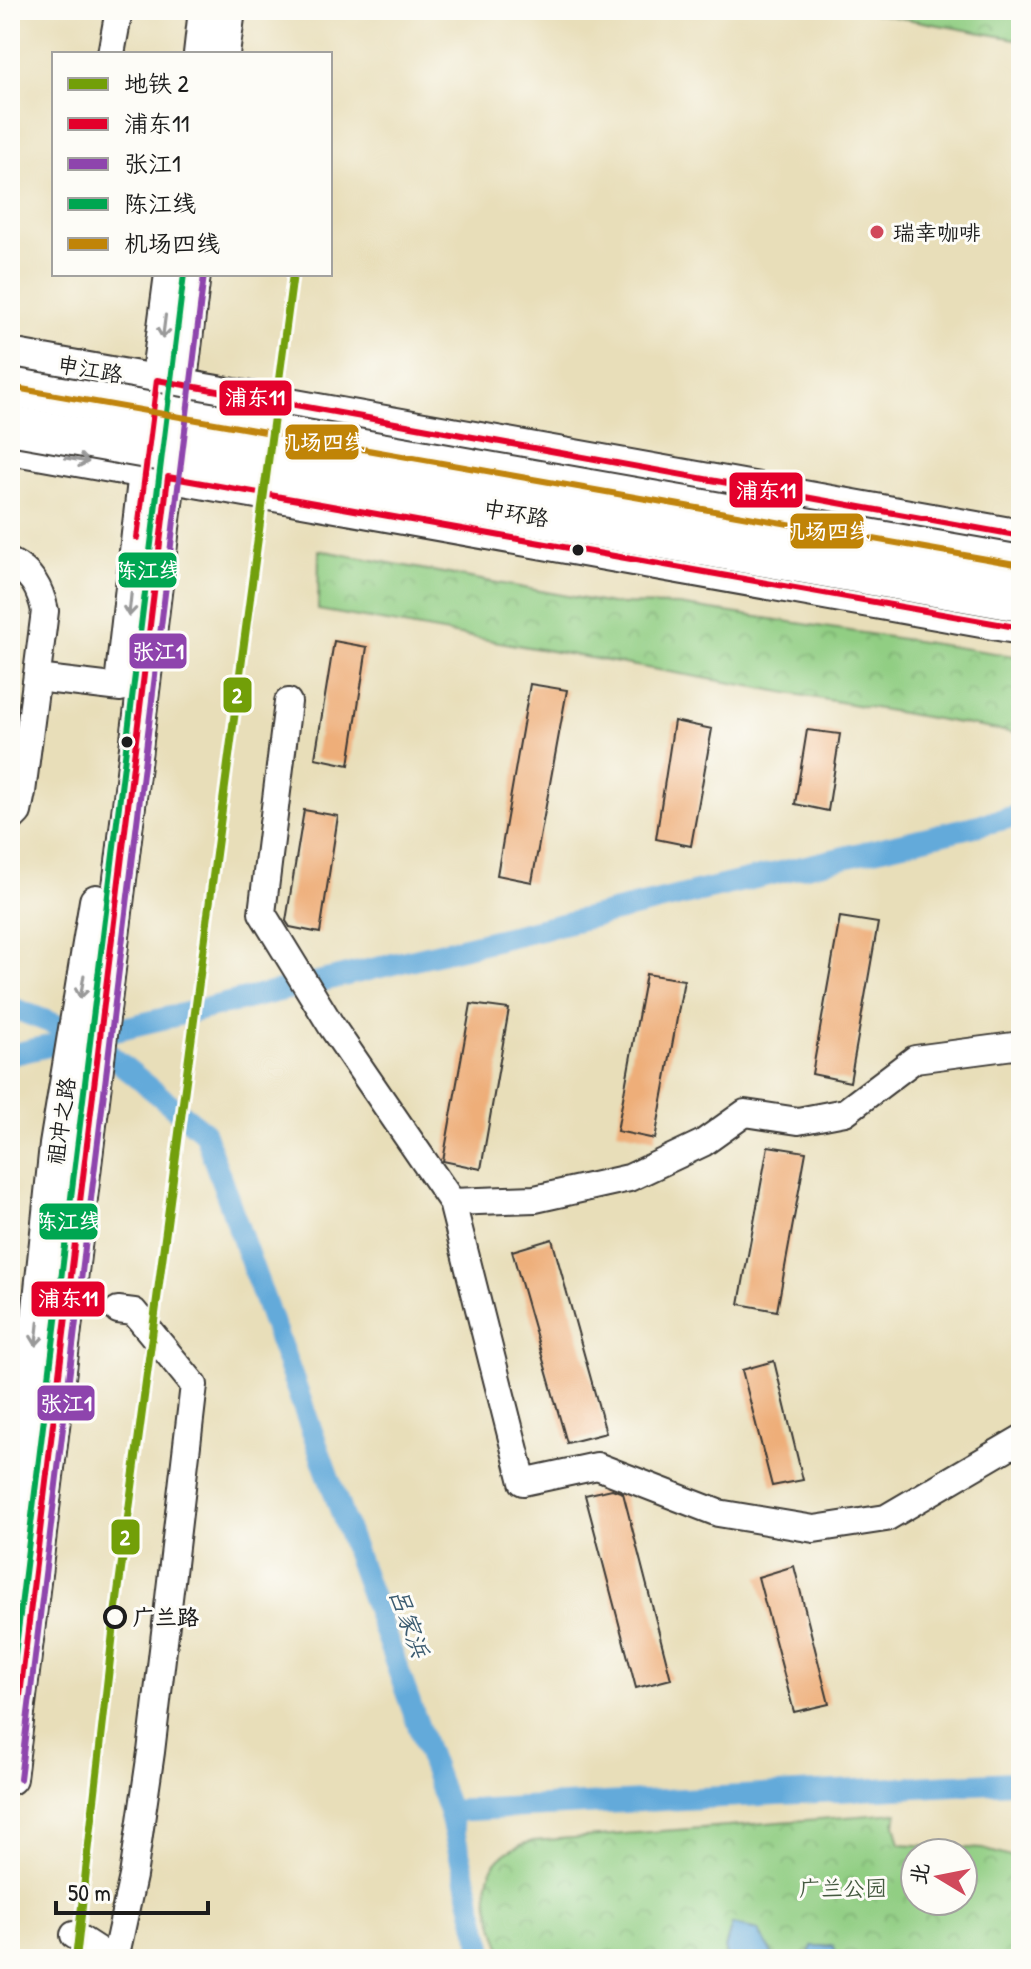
<svg xmlns="http://www.w3.org/2000/svg" width="1031" height="1969" font-family="'Patrick Hand','LXGW WenKai TC',sans-serif">
<style>
.park{fill:url(#park-crowns);stroke:#567550;stroke-width:2;fill-rule:evenodd}
.water{fill:#63aada;stroke:#40637b;stroke-width:2}
.lines{fill:none;stroke-linecap:round;stroke-linejoin:round}
.canal{stroke:#63aada;stroke-width:22}
.building{fill:#eeae79}
.minor-casing{stroke:#3b3934;stroke-width:30}
.major-casing{stroke:#3b3934;stroke-width:36}
.minor{stroke:#fff;stroke-width:26}
.major{stroke:#fff;stroke-width:32}
.highway-bridge-casing{stroke:#3b3934;stroke-width:42;stroke-linecap:butt}
.highway-bridge{stroke:#fff;stroke-width:38}
.bus-1-casing{stroke:#fdfcf7;stroke-width:12}
.bus-2-casing{stroke:#fdfcf7;stroke-width:12}
.bus-3-casing{stroke:#fdfcf7;stroke-width:12}
.bus-4-casing{stroke:#fdfcf7;stroke-width:12}
.bus-1{stroke:#e4002b;stroke-width:6}
.bus-2{stroke:#8e44ad;stroke-width:6}
.bus-3{stroke:#00a651;stroke-width:6}
.bus-4{stroke:#c08407;stroke-width:6}
.metro-1-casing{stroke:#fdfcf7;stroke-width:14}
.metro-1{stroke:#729f08;stroke-width:8}
.oneway{stroke:#999}
.poi-dot{fill:#d1495b;stroke:#fdfcf7;stroke-width:3}
.bus-dot{fill:#1c1c1c;stroke:#fdfcf7;stroke-width:3}
.stop-dot{fill:#fdfcf7;stroke:#1c1c1c;stroke-width:4}
.labels{text-anchor:middle;stroke-width:6;stroke-linejoin:round;paint-order:stroke}
.poi-label{font-size:22px;fill:#1c1c1c;stroke:#fdfcf7;text-anchor:start}
.street-label{font-size:22px;fill:#1c1c1c;stroke:#fdfcf7}
.stop-label{font-size:22px;font-weight:bold;fill:#1c1c1c;stroke:#fdfcf7;text-anchor:start}
.park-label{font-size:22px;fill:#455a40;stroke:#fdfcf7}
.water-label{font-size:24px;font-style:italic;fill:#3c5c71;stroke:#fdfcf7}
.line-badge{stroke:#fdfcf7;stroke-width:3}
.badge-label{font-size:22px;text-anchor:middle;font-weight:bold;fill:#fff}
</style>
<defs>
<pattern id="park-crowns" width="20" height="18" patternUnits="userSpaceOnUse" patternTransform="scale(2)"><rect width="20" height="18" fill="#91ce83"/><path d="M2 6a3 3 0 1 1 6 0M12 15a3 3 0 1 1 6 0" fill="none" stroke="#7cb071"/></pattern>
</defs>
<rect width="100%" height="100%" fill="#fdfcf7"/>
<filter id="ink" filterUnits="userSpaceOnUse"><feTurbulence type="fractalNoise" baseFrequency=".0125" numOctaves="2"/><feDisplacementMap in="SourceGraphic" scale="16" xChannelSelector="R" yChannelSelector="G"/><feConvolveMatrix kernelMatrix="1 2 1 2 8 2 1 2 1" color-interpolation-filters="sRGB"/></filter>
<filter id="wash" filterUnits="userSpaceOnUse"><feTurbulence type="fractalNoise" baseFrequency=".006" numOctaves="4" result="noise"/><feDisplacementMap in="SourceGraphic" scale="32" xChannelSelector="R" yChannelSelector="G"/><feGaussianBlur stdDeviation="1.8" result="paint"/><feColorMatrix in="noise" values="0 0 0 0 0 0 0 0 0 0 0 0 0 0 0 0 0 1.4 0 .05"/><feComposite in="paint" operator="in"/></filter>
<g filter="url(#wash)">
<rect width="100%" height="100%" fill="#e8deb9"/>
<g class="park">
<polygon points="857,10 1021,10 1021,40"/>
<polygon points="319,550 611,604 679,605 1021,657 1021,734 318,610"/>
<path d="M897,1813l-2,11 5,20 83,5 38,11v99h-516c-16,-49 -40,-100 28,-118zM915,1853h48v48h-48z"/>
</g>
<g class="water">
<polygon points="732,1924 758,1930 775,1959 728,1959 725,1948"/>
<polygon points="812,1946 833,1946 839,1959 807,1959"/>
</g>
<g class="lines">
<g class="canal">
<polyline points="10,1007 88,1037 204,1132 449,1811 1013,1782 1021,1788"/>
<polyline points="10,1055 1021,815"/>
<polyline points="449,1811 485,1959"/>
</g>
</g>
<g id="blocks">
<g class="building">
<polygon points="334,641 367,647 349,765 315,758"/>
<polygon points="530,684 567,690 532,882 497,875"/>
<polygon points="674,721 712,729 691,846 656,839"/>
<polygon points="807,730 840,734 828,811 795,804"/>
<polygon points="304,810 338,816 320,933 290,927 286,921"/>
<polygon points="840,917 878,923 850,1082 812,1074"/>
<polygon points="646,974 684,980 655,1139 617,1131"/>
<polygon points="471,1004 509,1009 481,1169 443,1161"/>
<polygon points="768,1146 806,1152 777,1311 739,1304"/>
<polygon points="552,1239 606,1433 567,1443 512,1251"/>
<polygon points="774,1361 803,1480 772,1486 742,1370"/>
<polygon points="612,1489 623,1493 671,1679 636,1688 585,1495"/>
<polygon points="794,1566 829,1704 794,1712 758,1577"/>
</g>
</g>
</g>
<g filter="url(#ink)">
<use href="#blocks" fill-opacity="0" stroke="#3b3934" stroke-width="2"/>
<g class="lines">
<defs>
<g id="minor">
<polyline points="111,54 119,10"/>
<path d="M10,562c22,11 30,26 35,49l-23,181 -4,20 -8,8"/>
<polyline points="37,678 121,688"/>
<polyline points="288,702 262,913 332,1027 452,1202 523,1482 597,1466 718,1513 814,1529 886,1518 1021,1439"/>
<polyline points="452,1202 535,1199 629,1178 703,1143 745,1113 798,1121 845,1112 915,1059 1021,1045"/>
<polyline points="74,1935 111,1959"/>
<polyline points="115,1959 133,1876 151,1752 194,1385 134,1312 118,1310"/>
</g>
<g id="major">
<polyline points="200,54 205,10"/>
<polyline points="223,54 229,10"/>
<polyline points="10,355 1021,536"/>
<polyline points="10,448 1021,628"/>
<polyline points="121,684 145,472 171,274"/>
<polyline points="10,1589 56,1145 96,901"/>
<polyline points="10,1778 194,274"/>
</g>
</defs>
<use href="#minor" class="minor-casing"/>
<use href="#major" class="major-casing"/>
<use href="#minor" class="minor"/>
<use href="#major" class="major"/>
<defs>
<g id="highway-bridge">
<polyline points="10,387 1021,565"/>
<polyline points="10,425 1021,602"/>
</g>
</defs>
<use href="#highway-bridge" class="highway-bridge-casing"/>
<use href="#highway-bridge" class="highway-bridge"/>
<defs>
<g id="bus-1">
<polyline points="137,538 157,380 1021,536"/>
<polyline points="10,1778 168,477 1021,628"/>
</g>
<polyline id="bus-2" points="20,1779 204,275"/>
<polyline id="bus-3" points="10,1696 184,274"/>
<polyline id="bus-4" points="10,387 1021,565"/>
</defs>
<use href="#bus-1" class="bus-1-casing"/>
<use href="#bus-2" class="bus-2-casing"/>
<use href="#bus-3" class="bus-3-casing"/>
<use href="#bus-4" class="bus-4-casing"/>
<use href="#bus-1" class="bus-1"/>
<use href="#bus-2" class="bus-2"/>
<use href="#bus-3" class="bus-3"/>
<use href="#bus-4" class="bus-4"/>
<defs>
<polyline id="metro-1" points="76,1959 115,1615 293,274"/>
</defs>
<use href="#metro-1" class="metro-1-casing"/>
<use href="#metro-1" class="metro-1"/>
</g>
<defs><path id="oneway-shaft" d="M-6 0H5M1.5-3L5.5 0L1.5 3" fill="none" stroke-width="1.6" stroke-linecap="round" stroke-linejoin="round" transform="scale(2)"/></defs>
<g class="oneway">
<use href="#oneway-shaft" transform="translate(164 327) rotate(97)"/>
<use href="#oneway-shaft" transform="translate(77 460) rotate(10)"/>
<use href="#oneway-shaft" transform="translate(130 605) rotate(96)"/>
<use href="#oneway-shaft" transform="translate(82 987) rotate(99)"/>
<use href="#oneway-shaft" transform="translate(37 1334) rotate(96)"/>
</g>
</g>
<circle class="poi-dot" cx="877" cy="232" r="8"/>
<g class="bus-dot">
<circle cx="578" cy="550" r="7"/>
<circle cx="127" cy="742" r="7"/>
</g>
<circle class="stop-dot" cx="115" cy="1617" r="10"/>
<g class="labels">
<g class="poi-label">
<text x="893" y="240">瑞幸咖啡</text>
</g>
<g class="street-label">
<text transform="translate(90 369) rotate(10)" y="8">申江路</text>
<text transform="translate(516 513) rotate(10)" y="8">中环路</text>
<text transform="translate(61 1121) rotate(-82)" y="8">祖冲之路</text>
</g>
<g class="stop-label">
<text x="133" y="1625">广兰路</text>
</g>
<g class="park-label">
<text x="843" y="1896">广兰公园</text>
</g>
<g class="water-label">
<text transform="translate(409 1623) rotate(70)" y="8">吕家浜</text>
</g>
</g>
<g class="line-badge">
<rect x="218" y="379" width="75" height="38" rx="8" fill="#e4002b"/>
<rect x="284" y="423" width="76" height="38" rx="8" fill="#c08407"/>
<rect x="728" y="471" width="76" height="38" rx="8" fill="#e4002b"/>
<rect x="789" y="512" width="76" height="38" rx="8" fill="#c08407"/>
<rect x="117" y="551" width="61" height="38" rx="8" fill="#00a651"/>
<rect x="128" y="632" width="60" height="38" rx="8" fill="#8e44ad"/>
<rect x="222" y="676" width="31" height="38" rx="8" fill="#729f08"/>
<rect x="38" y="1202" width="61" height="39" rx="8" fill="#00a651"/>
<rect x="30" y="1280" width="76" height="38" rx="8" fill="#e4002b"/>
<rect x="36" y="1384" width="60" height="38" rx="8" fill="#8e44ad"/>
<rect x="110" y="1518" width="31" height="38" rx="8" fill="#729f08"/>
</g>
<g class="badge-label">
<text x="255" y="405">浦东11</text>
<text x="322" y="450">机场四线</text>
<text x="766" y="498">浦东11</text>
<text x="827" y="539">机场四线</text>
<text x="148" y="578">陈江线</text>
<text x="158" y="659">张江1</text>
<text x="237" y="703">2</text>
<text x="68" y="1229">陈江线</text>
<text x="68" y="1306">浦东11</text>
<text x="66" y="1411">张江1</text>
<text x="125" y="1545">2</text>
</g>
<rect width="1031" height="1969" fill="none" stroke="#fdfcf7" stroke-width="40"/>
<rect x="52" y="52" width="280" height="224" fill="#fdfcf7" stroke="#a3a29f" stroke-width="2"/>
<rect x="68" y="78" width="40" height="12" fill="#729f08" stroke="#a3a29f" stroke-width="2"/>
<text x="124" y="92" font-size="24" fill="#1c1c1c">地铁 2</text>
<rect x="68" y="118" width="40" height="12" fill="#e4002b" stroke="#a3a29f" stroke-width="2"/>
<text x="124" y="132" font-size="24" fill="#1c1c1c">浦东11</text>
<rect x="68" y="158" width="40" height="12" fill="#8e44ad" stroke="#a3a29f" stroke-width="2"/>
<text x="124" y="172" font-size="24" fill="#1c1c1c">张江1</text>
<rect x="68" y="198" width="40" height="12" fill="#00a651" stroke="#a3a29f" stroke-width="2"/>
<text x="124" y="212" font-size="24" fill="#1c1c1c">陈江线</text>
<rect x="68" y="238" width="40" height="12" fill="#c08407" stroke="#a3a29f" stroke-width="2"/>
<text x="124" y="252" font-size="24" fill="#1c1c1c">机场四线</text>
<g transform="translate(939 1877) rotate(280)"><circle r="38" fill="#fdfcf7" stroke="#a3a29f" stroke-width="2"/>
<path d="M0-6L14 30L0 20L-14 30Z" fill="#d1495b"/>
<text y="-12" font-size="22" font-weight="bold" text-anchor="middle" fill="#1c1c1c">北</text>
</g>
<path d="M56 1901v12h152v-12" fill="none" stroke="#1c1c1c" stroke-width="4"/>
<text x="68" y="1901" font-size="24" fill="#1c1c1c" stroke="#fdfcf7" stroke-width="6" paint-order="stroke">50 m</text>
</svg>
